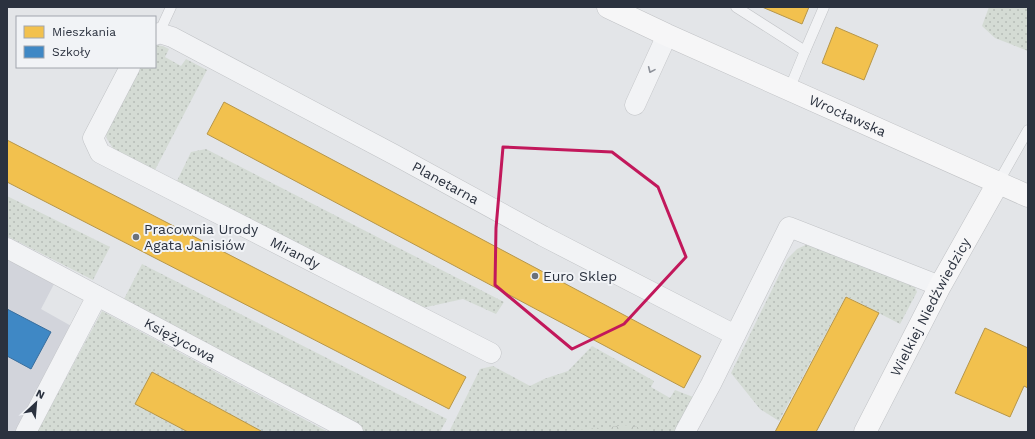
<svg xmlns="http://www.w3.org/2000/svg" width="1035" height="439" font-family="'Work Sans',sans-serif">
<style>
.built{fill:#d2d4db}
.grass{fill:url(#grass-dots)}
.park{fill:url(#park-crowns)}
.homes{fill:#f2c14e;stroke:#b6964a}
.schools{fill:#3f88c5;stroke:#396e9d}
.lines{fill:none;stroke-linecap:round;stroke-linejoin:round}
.lane-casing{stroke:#c1c3c6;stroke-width:11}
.street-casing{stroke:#c1c3c6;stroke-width:21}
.secondary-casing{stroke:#c1c3c6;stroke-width:23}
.primary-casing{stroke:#c0c2c5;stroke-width:23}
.lane{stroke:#f2f3f5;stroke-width:10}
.street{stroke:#f2f3f5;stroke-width:20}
.secondary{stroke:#f6f6f7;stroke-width:22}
.primary{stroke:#f6f6f7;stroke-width:22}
.oneway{stroke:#8e929a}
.marked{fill:none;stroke:#c2185b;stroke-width:3;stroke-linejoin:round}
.poi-dot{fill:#6b717a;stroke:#f1f3f6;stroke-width:1.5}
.labels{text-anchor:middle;stroke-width:4;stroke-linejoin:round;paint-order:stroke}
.street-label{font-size:14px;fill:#2b323f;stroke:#f1f3f6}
.poi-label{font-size:14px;fill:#2b323f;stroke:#f1f3f6;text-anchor:start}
</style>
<defs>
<pattern id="grass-dots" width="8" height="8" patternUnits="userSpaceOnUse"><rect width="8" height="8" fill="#d4dbd4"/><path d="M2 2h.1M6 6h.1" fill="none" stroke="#b6bcb7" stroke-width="1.8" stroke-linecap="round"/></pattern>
<pattern id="park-crowns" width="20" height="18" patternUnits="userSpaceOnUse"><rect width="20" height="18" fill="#d4dbd4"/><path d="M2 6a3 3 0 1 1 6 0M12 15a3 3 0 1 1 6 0" fill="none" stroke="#b6bcb7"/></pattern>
</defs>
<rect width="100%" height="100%" fill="#e3e5e8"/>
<polygon class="built" points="7,258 54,284 41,309 73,327 16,432 7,432"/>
<g class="grass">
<polygon points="989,7 1028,7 1028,51 995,38 982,26"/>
<polygon points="155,45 163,46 169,49 165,57 181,66 186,59 207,70 155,170 114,150 107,139 105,130 137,67 155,67"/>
<polygon points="206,149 504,302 496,314 463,299 422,308 177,181 191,152"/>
<polygon points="7,196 110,247 93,280 7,236"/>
<polygon points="810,243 915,287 917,292 900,324 846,296 779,421 760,409 731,373 787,259 797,249"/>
<polygon points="142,264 447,419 440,432 365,432 123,301"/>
<polygon points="102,311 328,432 37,432"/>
<polygon points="592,346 654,381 651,387 670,398 675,390 693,397 677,432 449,432 480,369 493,366 530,386 544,379 568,371"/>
</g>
<polygon class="park" points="630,425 656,432 563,432 563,431"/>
<g class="homes">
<polygon points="762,7 809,7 802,24"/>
<polygon points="836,27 878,45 864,80 822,63"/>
<polygon points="224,102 701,356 684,388 207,134"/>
<polygon points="7,140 466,377 449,409 7,182"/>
<polygon points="846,297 879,313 816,432 775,432"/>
<polygon points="985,328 1028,348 1028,388 1024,386 1010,417 955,393"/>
<polygon points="152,372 261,431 261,432 188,432 135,404"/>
</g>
<polygon class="schools" points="7,309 51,332 31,369 7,356"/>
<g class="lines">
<defs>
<g id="lane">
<polyline points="736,7 805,51 789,90"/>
<polyline points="159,33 171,7"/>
<polyline points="805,51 824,7"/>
<polyline points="998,183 1028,130"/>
</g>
<g id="street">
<path id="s1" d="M155,35l4,-2 13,4 221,117 150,82 192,99"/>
<path id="s2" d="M130,67l-37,71 7,15 391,200"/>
<polyline points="635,105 667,35"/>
<path id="s3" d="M7,248l346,184"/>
<polyline points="26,432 97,296"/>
<polyline points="685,432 711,384 789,227 940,286"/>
</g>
<g id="secondary">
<path id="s4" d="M865,432l75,-146 58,-103"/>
</g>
<g id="primary">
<path id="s5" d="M608,7l59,28 361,161"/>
</g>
</defs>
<use href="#lane" class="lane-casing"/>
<use href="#street" class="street-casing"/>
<use href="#secondary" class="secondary-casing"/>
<use href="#primary" class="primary-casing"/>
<use href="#lane" class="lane"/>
<use href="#street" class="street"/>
<use href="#secondary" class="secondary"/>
<use href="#primary" class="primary"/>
</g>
<defs><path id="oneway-chevron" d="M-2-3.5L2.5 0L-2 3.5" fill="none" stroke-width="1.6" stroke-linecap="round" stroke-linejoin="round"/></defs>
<use class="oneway" href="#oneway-chevron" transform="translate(651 70) rotate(114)"/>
<path class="marked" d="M503,147l109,5 46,35 28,70 -62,67 -52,25 -77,-64 1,-57z"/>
<g class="poi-dot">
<circle cx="136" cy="237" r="4"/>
<circle cx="535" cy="276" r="4"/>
</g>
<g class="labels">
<g class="street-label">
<text dy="5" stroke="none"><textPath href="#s5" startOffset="263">Wrocławska</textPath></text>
<text dy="5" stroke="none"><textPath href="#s1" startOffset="328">Planetarna</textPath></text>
<text dy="5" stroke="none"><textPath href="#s2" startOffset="316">Mirandy</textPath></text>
<text dy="5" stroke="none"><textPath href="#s4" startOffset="141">Wielkiej Niedźwiedzicy</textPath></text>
<text dy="5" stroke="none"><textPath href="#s3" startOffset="196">Księżycowa</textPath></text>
</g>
<g class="poi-label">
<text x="144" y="234">Pracownia Urody<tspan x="144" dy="16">Agata Janisiów</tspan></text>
<text x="543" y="281">Euro Sklep</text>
</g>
</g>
<rect width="1035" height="439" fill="none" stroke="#2b323f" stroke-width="16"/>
<rect x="16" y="16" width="140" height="52" fill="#f1f3f6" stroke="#a2a6ad"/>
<rect x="24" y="26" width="20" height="12" fill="#f2c14e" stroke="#a2a6ad"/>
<text x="52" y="36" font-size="12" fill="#2b323f">Mieszkania</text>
<rect x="24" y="46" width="20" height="12" fill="#3f88c5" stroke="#a2a6ad"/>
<text x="52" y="56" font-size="12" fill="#2b323f">Szkoły</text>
<g transform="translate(36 403) rotate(26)" stroke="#f1f3f6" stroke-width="3" paint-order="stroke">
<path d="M0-3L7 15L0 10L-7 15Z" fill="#2b323f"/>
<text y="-6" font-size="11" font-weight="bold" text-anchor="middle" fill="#2b323f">N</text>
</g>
</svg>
